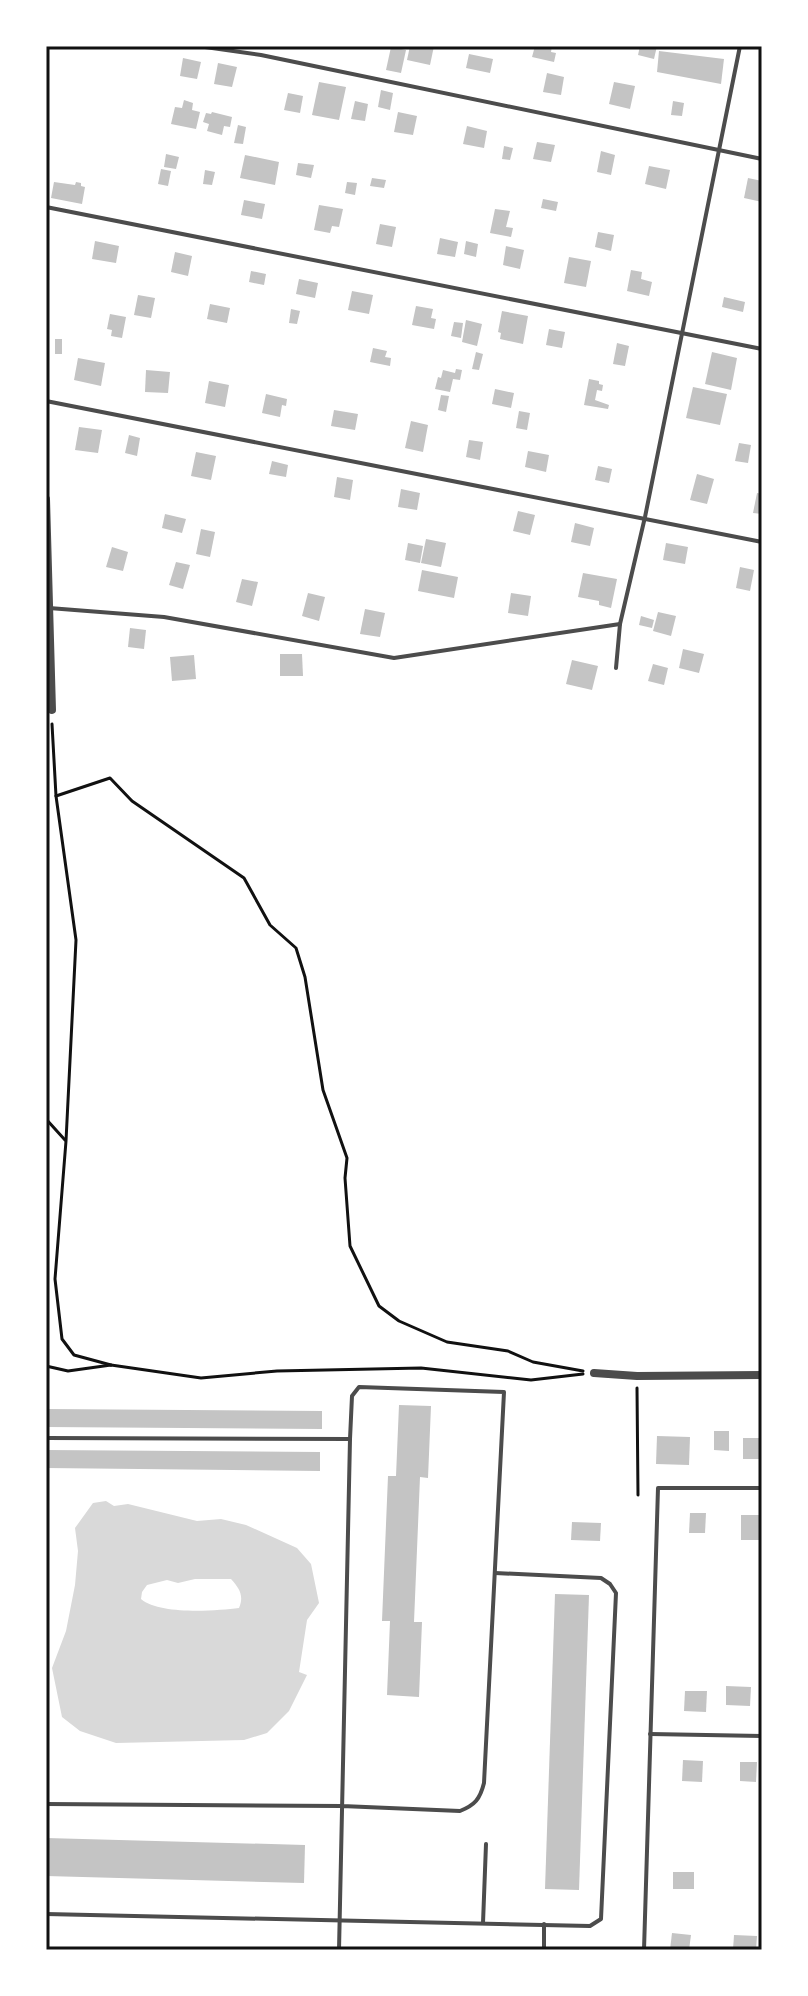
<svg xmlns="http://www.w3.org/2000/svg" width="808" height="1996" font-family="Raleway,sans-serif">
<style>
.water{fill:#d9d9d9;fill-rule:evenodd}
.building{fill:#c4c4c4}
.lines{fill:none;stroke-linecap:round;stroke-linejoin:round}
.path{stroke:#111;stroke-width:3}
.service{stroke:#4c4c4c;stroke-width:4}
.minor{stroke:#4c4c4c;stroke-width:8}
.neatline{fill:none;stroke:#111;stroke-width:3}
</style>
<rect width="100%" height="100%" fill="#fff"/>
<path class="water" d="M106,1501l8,5 14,-2 69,17 24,-2 25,6 51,23 14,16 8,39 -12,17 -8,52 8,3 -18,36 -22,22 -23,7 -128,3 -36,-12 -18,-14 -10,-49 14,-37 9,-46 3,-34 -3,-23 18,-25zM195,1579h36c9,10 13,17 8,29 -24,3 -79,7 -98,-9l1,-7 5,-7 20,-5 11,3z"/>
<g class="building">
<polygon points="410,46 434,46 430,65 407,60"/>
<polygon points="535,46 552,46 551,52 556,53 554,62 532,57"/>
<polygon points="640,46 657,46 654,59 638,55"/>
<polygon points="391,47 406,50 401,73 386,70"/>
<polygon points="659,51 724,59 721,84 657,72"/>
<polygon points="469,54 493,59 490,73 466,68"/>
<polygon points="183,58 201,62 197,79 180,76"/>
<polygon points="218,63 237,67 232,87 214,84"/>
<polygon points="547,73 564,77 561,95 543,92"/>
<polygon points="319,82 346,87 339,120 312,115"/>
<polygon points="614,82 635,86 630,109 609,104"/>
<polygon points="381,90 393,93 390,110 378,107"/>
<polygon points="288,93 303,96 300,113 284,110"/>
<polygon points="184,100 193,103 192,110 200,112 196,129 171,124 175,107 182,108"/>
<polygon points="355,101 368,104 365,121 351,119"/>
<polygon points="673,101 684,103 682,116 671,115"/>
<polygon points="212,112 232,117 230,127 224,126 222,135 207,131 209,124 203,122 206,113 211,114"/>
<polygon points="398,112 417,116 413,135 394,132"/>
<polygon points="238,125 246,127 243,144 234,143"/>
<polygon points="467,126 487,131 484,148 463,144"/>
<polygon points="537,142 555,145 551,162 533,159"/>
<polygon points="504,146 513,148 510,160 502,159"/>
<polygon points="601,151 615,155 611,175 597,172"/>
<polygon points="166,154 179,157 176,169 164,167"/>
<polygon points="245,155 279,162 275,185 240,178"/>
<polygon points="298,163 314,165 311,178 296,175"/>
<polygon points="649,166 670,170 666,189 645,184"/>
<polygon points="161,169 171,171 168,186 158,184"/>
<polygon points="205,170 215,172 212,185 203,184"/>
<polygon points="372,178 386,180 384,188 370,186"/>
<polygon points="748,178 762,181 762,202 744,198"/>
<polygon points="54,182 75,185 76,182 81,183 81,186 85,187 82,204 51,198"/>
<polygon points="347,182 357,183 355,195 345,193"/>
<polygon points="543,199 558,202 556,211 541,208"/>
<polygon points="244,200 265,204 262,219 241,215"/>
<polygon points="319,205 343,209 339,227 332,226 330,233 314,230"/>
<polygon points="495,209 510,211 506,227 513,228 511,237 490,233"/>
<polygon points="380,224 396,227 392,247 376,244"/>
<polygon points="598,232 614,235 611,251 595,247"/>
<polygon points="440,238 458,242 455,257 437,254"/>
<polygon points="95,241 119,246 116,263 92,259"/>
<polygon points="466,241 478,244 476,257 464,254"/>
<polygon points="506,246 524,250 520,269 503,265"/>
<polygon points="175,252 192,256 188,276 171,272"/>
<polygon points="569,257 591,261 586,287 564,283"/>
<polygon points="631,270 642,272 641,279 652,282 649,296 627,291"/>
<polygon points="251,271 266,274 264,285 249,282"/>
<polygon points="299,279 318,283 315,298 296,294"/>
<polygon points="352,291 373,295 369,314 348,310"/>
<polygon points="138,295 155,298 151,318 134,315"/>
<polygon points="724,297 745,302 743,312 722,307"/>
<polygon points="210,304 230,308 227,323 207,319"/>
<polygon points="416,306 433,309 431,318 436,319 434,329 412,325"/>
<polygon points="291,309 300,311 297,324 289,323"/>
<polygon points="502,311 528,316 523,344 500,339 501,333 498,332"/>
<polygon points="110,314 126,317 122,338 111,336 112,330 107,329"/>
<polygon points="466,320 482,324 477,346 462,342"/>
<polygon points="454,322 463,323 461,338 451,336"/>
<polygon points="549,329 565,332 562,348 546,345"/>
<rect x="55" y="339" width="7" height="15"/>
<polygon points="617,343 629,346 625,366 613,364"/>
<polygon points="373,348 387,351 385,357 391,358 390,366 370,362"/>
<polygon points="476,352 483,354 479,370 472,369"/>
<polygon points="712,352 737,358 731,390 705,384"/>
<polygon points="78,358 105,363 101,386 74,380"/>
<polygon points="456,369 462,370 460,380 453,379 450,392 435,389 438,377 441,378 443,370 455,373"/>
<polygon points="146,370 170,372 168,393 145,392"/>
<polygon points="589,379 599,381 599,384 603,385 602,391 597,390 595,400 609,405 608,409 584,405"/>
<polygon points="209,381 229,385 225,407 205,403"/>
<polygon points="693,387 727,394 720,425 686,418"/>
<polygon points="495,389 514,393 511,408 492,404"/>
<polygon points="266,394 287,399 286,406 282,405 280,417 262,413"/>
<polygon points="441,395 449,396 446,412 438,410"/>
<polygon points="334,410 358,414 355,430 331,426"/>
<polygon points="519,411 530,413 527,430 516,428"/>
<polygon points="411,421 428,425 423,452 405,448"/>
<polygon points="79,427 102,430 98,453 75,450"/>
<polygon points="129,435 140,438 137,456 125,453"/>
<polygon points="469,440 483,442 480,460 466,457"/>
<polygon points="739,443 751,445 748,463 735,461"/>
<polygon points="528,451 549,455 546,472 525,467"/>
<polygon points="196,452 216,456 211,480 191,476"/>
<polygon points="272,461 288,465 286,477 269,474"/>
<polygon points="598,466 612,469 609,483 595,480"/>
<polygon points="697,474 714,479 707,504 690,500"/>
<polygon points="337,477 353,480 350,500 334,497"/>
<polygon points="401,489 420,493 417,510 398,507"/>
<polygon points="757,493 762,494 762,514 753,513"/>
<polygon points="518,511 535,515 530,535 513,531"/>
<polygon points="165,514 186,519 182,533 162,528"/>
<polygon points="575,523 594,528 590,546 571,542"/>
<polygon points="201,529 215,532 210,557 196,554"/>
<polygon points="426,539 446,543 441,567 421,563"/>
<polygon points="408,543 423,546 420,563 405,560"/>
<polygon points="666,543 688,547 685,564 663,560"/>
<polygon points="112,547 128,552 123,571 106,567"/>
<polygon points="176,562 190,565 183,589 169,585"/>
<polygon points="740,567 754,570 750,591 736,588"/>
<polygon points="422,570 458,577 454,598 418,591"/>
<polygon points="583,573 617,579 611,608 599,605 599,601 578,597"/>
<polygon points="242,579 258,582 252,606 236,602"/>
<polygon points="308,593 325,597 319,621 302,616"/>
<polygon points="511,593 531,596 528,616 508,613"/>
<polygon points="365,609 385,613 380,637 360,634"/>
<polygon points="658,612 676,616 671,636 653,631"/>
<polygon points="641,616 654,620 652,628 639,625"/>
<polygon points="130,628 146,630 144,649 128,647"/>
<polygon points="683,649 704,654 699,673 679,668"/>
<polygon points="280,654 302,654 303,676 280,676"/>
<polygon points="194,655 196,679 172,681 170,657"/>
<polygon points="572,660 598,666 592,690 566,684"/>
<polygon points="653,664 668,668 664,685 648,681"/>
<polygon points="399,1405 431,1406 428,1478 420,1477 414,1622 422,1622 419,1697 387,1695 390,1621 382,1621 388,1476 396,1476"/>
<polygon points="46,1409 322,1411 322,1429 46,1427"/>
<polygon points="714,1431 729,1431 729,1451 714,1450"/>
<polygon points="657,1436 690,1437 689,1465 656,1464"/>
<rect x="743" y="1438" width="18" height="21"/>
<polygon points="46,1450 320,1452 320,1471 46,1468"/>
<polygon points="690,1513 706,1513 705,1533 689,1533"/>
<rect x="741" y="1515" width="21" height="25"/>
<polygon points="572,1522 601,1523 600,1541 571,1540"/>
<polygon points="555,1594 589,1595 579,1890 545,1889"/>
<polygon points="726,1686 751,1687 750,1706 726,1705"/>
<polygon points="685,1691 707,1691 706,1712 684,1711"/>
<polygon points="683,1760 703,1761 702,1782 682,1781"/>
<polygon points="740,1762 757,1762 756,1782 740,1781"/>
<polygon points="46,1838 305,1845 304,1883 46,1876"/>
<rect x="673" y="1872" width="21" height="17"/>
<polygon points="672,1933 691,1935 689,1950 670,1950"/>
<polygon points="734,1935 757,1936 756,1950 733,1950"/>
</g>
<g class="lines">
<g class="path">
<polyline points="52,724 56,796 76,940 66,1141 55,1279 62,1339 74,1355 111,1365"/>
<polyline points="56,796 110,778 132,801 244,878 270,925 296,948 305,977 323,1090 347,1158 345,1178 350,1246 379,1306 399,1321 447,1342 508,1351 533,1362 583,1371"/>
<polyline points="46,1119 65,1140"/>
<polyline points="46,1366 68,1371 111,1365 201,1378 277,1371 421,1368 531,1380 583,1374"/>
<polyline points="637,1388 638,1495"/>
</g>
<g class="service">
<polyline points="198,46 261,55 762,159"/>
<polyline points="46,207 762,349"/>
<polyline points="46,401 762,542"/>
<polyline points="49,608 164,617 394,658 620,624"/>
<polyline points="616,668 620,624 645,517 740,46"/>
<polyline points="46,1438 350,1439"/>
<polyline points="650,1734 762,1736"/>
<path d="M46,1804l296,2 118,5c15,-6 20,-12 24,-28l20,-391 -145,-5 -7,9 -2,43 -11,511"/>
<polyline points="46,1914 590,1926 601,1919 616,1593 610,1584 601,1578 495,1573"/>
<polyline points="483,1923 486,1844"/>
<polyline points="544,1950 544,1924"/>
<polyline points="644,1950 658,1488 762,1488"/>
</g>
<g class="minor">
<polyline points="46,499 52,710"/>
<polyline points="594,1373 637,1376 762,1375"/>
</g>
</g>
<rect width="808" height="1996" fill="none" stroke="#ffffff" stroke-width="96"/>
<rect x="48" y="48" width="712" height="1900" class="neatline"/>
</svg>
